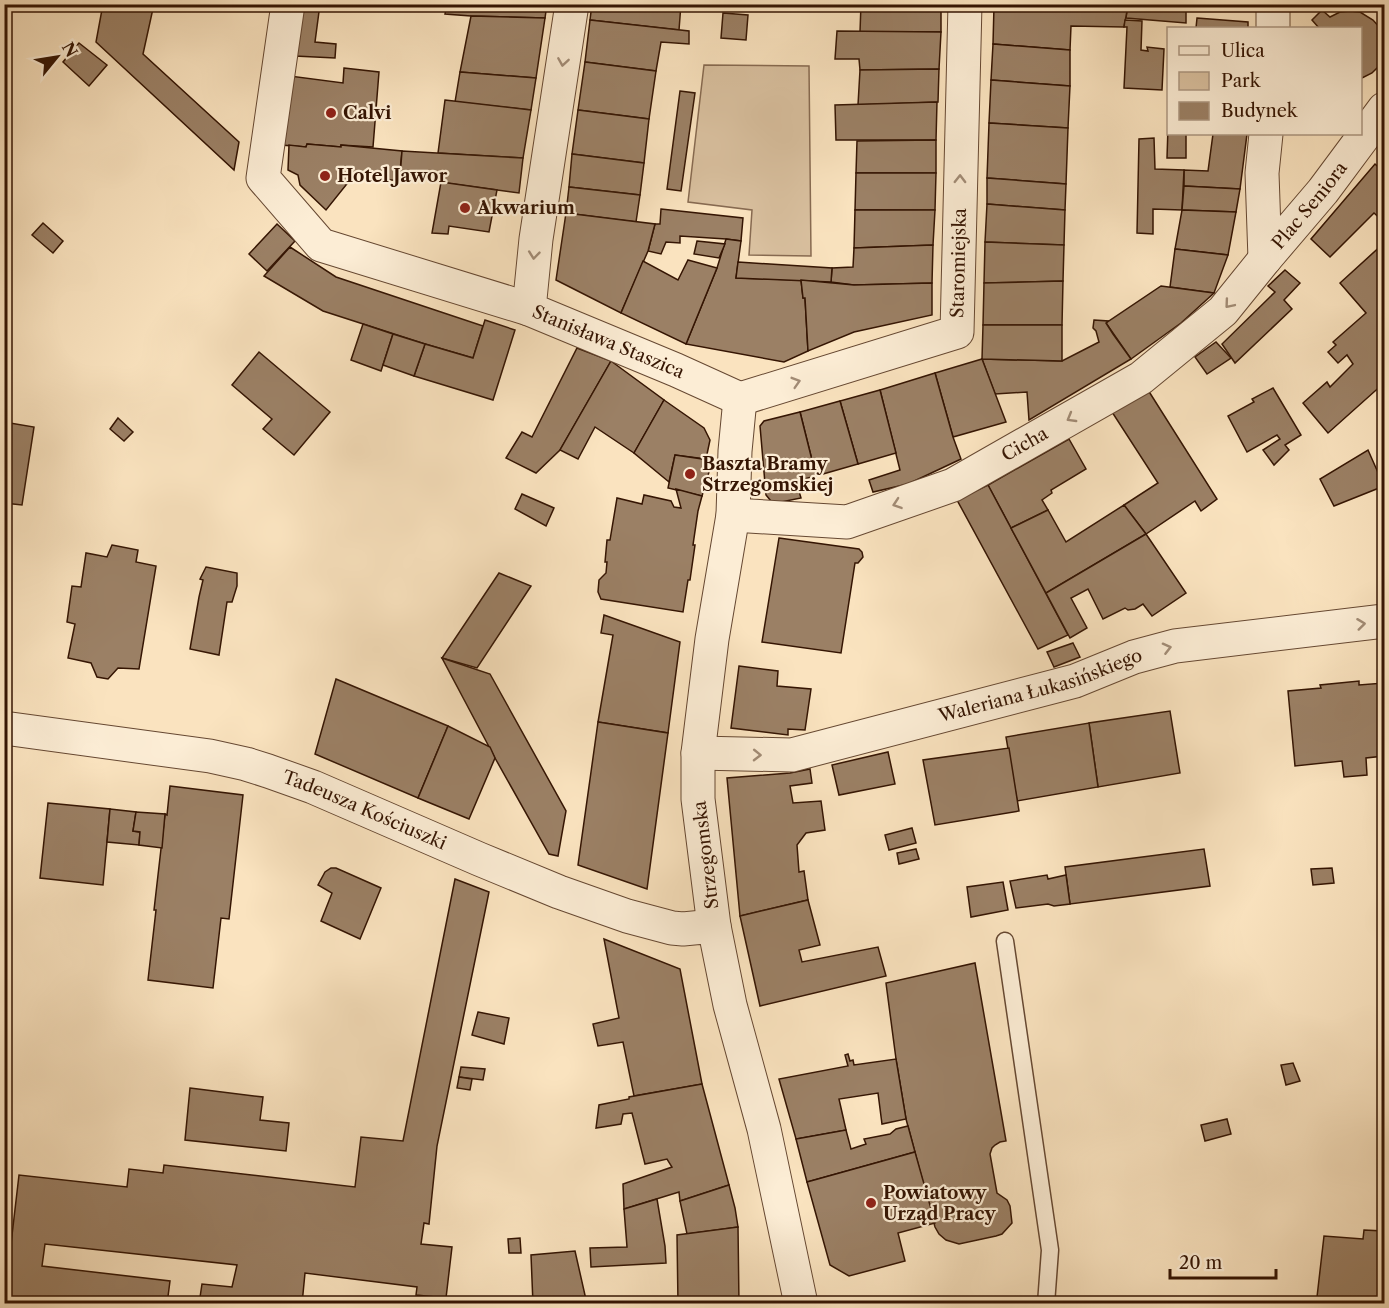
<svg xmlns="http://www.w3.org/2000/svg" width="1389" height="1308" font-family="'Libre Caslon Text',serif">
<style>
.green{fill:#d9c09f;stroke:#876a51;stroke-width:1.5}
.building{fill:#9b8065;stroke:#351503;stroke-width:1.5}
.lines{fill:none;stroke-linecap:round;stroke-linejoin:round}
.service-casing{stroke:#664832;stroke-width:19}
.minor-casing{stroke:#664832;stroke-width:35}
.tertiary-casing{stroke:#664832;stroke-width:35}
.service{stroke:#fcedd5;stroke-width:16}
.minor{stroke:#fcedd5;stroke-width:33}
.tertiary{stroke:#fcedd5;stroke-width:33}
.oneway{stroke:#a28c76}
.poi-dot{fill:#8f2418;stroke:#fcedd5;stroke-width:2}
.labels{text-anchor:middle;stroke-width:4.5;stroke-linejoin:round;paint-order:stroke}
.poi-label{font-size:18px;font-weight:bold;fill:#351503;stroke:#fcedd5;text-anchor:start}
.street-label{font-size:18px;fill:#351503;stroke:#fcedd5}
</style>
<rect width="100%" height="100%" fill="#fae3bf"/>
<filter id="stains"><feTurbulence type="fractalNoise" baseFrequency=".00333" numOctaves="4"/><feColorMatrix values="0 0 0 0 .2 0 0 0 0 .09 0 0 0 0 .02 0 0 0 .5 -.17"/></filter>
<radialGradient id="worn" r=".72"><stop offset=".6" stop-color="#630" stop-opacity="0"/><stop offset="1" stop-color="#630" stop-opacity=".3"/></radialGradient>
<polygon class="green" points="704,65 809,66 811,256 749,255 752,210 688,202"/>
<g class="building">
<polygon points="103,4 154,4 143,54 239,142 234,170 96,42"/>
<polygon points="301,4 320,4 315,42 336,44 335,58 295,56"/>
<polygon points="447,4 547,4 545,18 471,16 445,14"/>
<polygon points="592,4 681,4 679,30 590,20"/>
<polygon points="861,4 941,4 941,32 860,32"/>
<polygon points="994,4 1192,4 1191,10 1186,10 1186,23 1126,18 1127,11 994,6"/>
<polygon points="994,6 1072,9 1127,11 1124,27 1071,26 1070,50 993,44"/>
<polygon points="1322,10 1330,17 1340,12 1350,11 1360,12 1373,20 1381,29 1384,36 1384,54 1378,67 1372,73 1360,79 1360,28 1319,28 1312,20"/>
<polygon points="723,13 748,15 746,40 721,38"/>
<polygon points="471,16 545,18 536,78 460,72"/>
<polygon points="1197,18 1248,22 1248,28 1196,28"/>
<polygon points="590,20 689,31 689,44 661,42 656,71 585,62"/>
<polygon points="1125,20 1142,21 1141,50 1148,51 1147,47 1164,49 1162,90 1124,88 1127,27 1124,27"/>
<polygon points="837,31 941,32 939,69 860,70 859,59 835,59"/>
<polygon points="79,43 107,65 89,86 63,62"/>
<polygon points="993,44 1070,50 1070,86 991,80"/>
<polygon points="585,62 656,71 649,119 578,110"/>
<polygon points="344,68 379,72 373,147 341,145 341,147 307,144 306,147 281,145 290,76 343,83"/>
<polygon points="939,69 938,102 858,105 860,70"/>
<polygon points="460,72 536,78 531,110 455,102"/>
<polygon points="991,80 1070,86 1068,128 989,123"/>
<polygon points="680,91 695,93 681,191 667,189"/>
<polygon points="445,100 531,110 523,158 438,153"/>
<polygon points="937,102 936,140 836,140 835,105"/>
<polygon points="578,110 649,119 644,163 572,154"/>
<polygon points="989,123 1068,128 1066,184 987,178"/>
<polygon points="1168,127 1168,134 1186,134 1186,158 1167,158"/>
<polygon points="1213,134 1247,134 1240,189 1184,186 1184,170 1208,171"/>
<polygon points="1154,138 1155,169 1184,170 1182,210 1153,209 1153,234 1137,233 1139,139"/>
<polygon points="936,140 936,173 856,173 857,141"/>
<polygon points="307,144 341,147 341,145 402,151 399,181 354,175 326,210 300,185 298,175 288,170 289,145 306,147"/>
<polygon points="402,151 523,158 519,193 431,181 431,179 400,177"/>
<polygon points="572,154 644,163 640,195 569,187"/>
<polygon points="1375,164 1384,172 1384,222 1374,213 1330,257 1311,239"/>
<polygon points="856,173 936,173 935,210 855,210"/>
<polygon points="987,178 1066,184 1065,210 987,204"/>
<polygon points="441,182 497,190 489,232 449,226 448,234 432,233"/>
<polygon points="1184,186 1240,189 1236,212 1182,210"/>
<polygon points="569,187 640,195 636,222 566,213"/>
<polygon points="987,204 1065,210 1064,245 985,242"/>
<polygon points="661,209 743,218 741,241 726,239 680,236 680,243 666,242 661,254 648,251 655,224 660,224"/>
<polygon points="855,210 935,210 933,245 854,248"/>
<polygon points="1182,210 1236,212 1228,255 1175,249"/>
<polygon points="566,213 655,224 648,251 621,313 556,280"/>
<polygon points="43,223 63,241 53,253 32,235"/>
<polygon points="277,224 295,241 267,271 249,254"/>
<polygon points="726,239 741,241 736,278 801,280 803,298 805,298 808,351 784,362 686,344 717,268"/>
<polygon points="697,241 725,244 719,258 694,254"/>
<polygon points="985,242 1064,245 1063,281 984,283"/>
<polygon points="1384,243 1384,383 1328,433 1303,403 1327,382 1330,387 1353,364 1347,355 1338,363 1328,352 1336,345 1333,342 1366,313 1340,283"/>
<polygon points="933,245 932,283 854,285 831,282 832,268 853,267 854,248"/>
<polygon points="290,247 336,277 483,326 473,358 425,344 323,311 264,276"/>
<polygon points="1175,249 1228,255 1214,293 1170,287"/>
<polygon points="688,260 717,268 686,344 621,313 643,261 678,280"/>
<polygon points="738,262 832,268 831,282 736,278"/>
<polygon points="1285,270 1300,283 1284,300 1292,309 1235,363 1222,344 1275,292 1268,286"/>
<polygon points="801,280 854,285 932,283 932,315 854,332 808,351 805,298 803,298"/>
<polygon points="1063,281 1062,325 983,325 984,283"/>
<polygon points="1161,286 1214,293 1181,323 1131,359 1106,323"/>
<polygon points="485,320 515,330 493,400 414,376 425,344 473,358"/>
<polygon points="1094,320 1108,321 1106,323 1113,334 1131,359 1029,420 1027,392 995,394 982,359 1062,361 1099,342 1096,331 1093,328"/>
<polygon points="363,324 393,334 381,371 351,360"/>
<polygon points="983,325 1062,325 1062,361 982,359"/>
<polygon points="393,334 425,344 414,376 383,365"/>
<polygon points="1216,342 1231,358 1207,374 1195,357"/>
<polygon points="577,348 611,361 560,450 536,473 506,458 522,432 532,437"/>
<polygon points="259,352 330,412 294,455 263,429 272,419 232,385"/>
<polygon points="982,359 1006,422 953,437 935,373"/>
<polygon points="611,361 664,400 634,453 595,427 578,459 560,450"/>
<polygon points="935,373 953,437 961,459 908,484 873,492 869,480 900,470 880,390"/>
<polygon points="1273,388 1301,435 1285,445 1289,450 1274,465 1263,450 1280,439 1277,435 1247,452 1228,416 1254,402 1252,399"/>
<polygon points="880,390 896,453 858,464 840,401"/>
<polygon points="1148,390 1217,499 1201,511 1195,501 1146,534 1124,505 1158,483 1112,412"/>
<polygon points="664,400 704,428 710,440 706,459 675,455 669,482 634,453"/>
<polygon points="840,401 858,464 816,476 800,412"/>
<polygon points="800,412 816,476 796,481 801,498 776,503 771,501 766,495 760,426 764,421"/>
<polygon points="118,418 133,432 124,441 110,429"/>
<polygon points="4,422 34,427 22,505 4,503"/>
<polygon points="1069,439 1086,469 1051,490 1052,493 1042,500 1048,510 1011,528 988,485"/>
<polygon points="1368,450 1384,486 1334,506 1320,479"/>
<polygon points="675,455 709,460 711,465 702,496 668,488"/>
<polygon points="988,485 1068,635 1038,649 957,500"/>
<polygon points="676,489 702,496 698,511 693,545 695,545 690,580 688,580 683,612 601,599 598,592 599,580 606,573 607,562 605,562 607,540 610,540 617,498 642,504 644,495 671,501 674,507 681,508"/>
<polygon points="522,494 554,508 546,526 515,509"/>
<polygon points="1124,505 1146,534 1046,593 1011,528 1048,510 1066,542"/>
<polygon points="1146,534 1186,593 1152,616 1143,604 1135,609 1128,610 1125,608 1103,619 1088,589 1071,598 1087,628 1070,638 1046,593"/>
<polygon points="779,538 859,549 862,552 863,557 858,563 855,563 841,653 762,642"/>
<polygon points="112,545 138,550 136,562 156,566 139,669 118,668 108,679 97,677 91,663 68,658 75,624 67,622 72,586 81,587 86,553 107,557"/>
<polygon points="206,567 237,573 237,586 232,602 227,602 219,655 190,649 199,597 203,580 200,579"/>
<polygon points="499,573 531,586 477,668 442,658"/>
<polygon points="604,615 680,642 668,733 598,722 613,635 601,633"/>
<polygon points="1073,643 1080,657 1054,667 1047,652"/>
<polygon points="442,658 490,674 566,811 558,856 549,854 495,758"/>
<polygon points="739,666 778,671 777,686 811,689 805,730 788,729 788,735 731,728"/>
<polygon points="336,679 448,726 418,798 315,754"/>
<polygon points="1359,681 1359,685 1384,683 1384,756 1366,758 1367,775 1344,777 1342,761 1295,766 1288,691 1321,688 1320,685"/>
<polygon points="1170,711 1180,773 1098,787 1089,723"/>
<polygon points="598,722 668,733 647,889 578,865"/>
<polygon points="1089,723 1098,787 1017,801 1006,737"/>
<polygon points="448,726 490,747 495,758 469,819 418,798"/>
<polygon points="1009,748 1019,811 935,825 923,760"/>
<polygon points="888,752 895,784 839,795 832,765"/>
<polygon points="810,769 812,783 790,786 793,803 821,801 825,830 806,833 797,845 799,872 804,871 808,900 740,916 727,778 790,773"/>
<polygon points="170,786 243,795 229,919 221,918 213,988 148,980 156,910 154,910 165,814 167,815"/>
<polygon points="48,803 110,809 103,885 40,878"/>
<polygon points="110,809 136,812 133,831 140,832 139,845 107,842"/>
<polygon points="136,812 165,814 162,848 139,845 140,832 133,831"/>
<polygon points="912,828 916,843 889,850 885,835"/>
<polygon points="916,849 919,859 899,864 897,853"/>
<polygon points="1204,849 1210,886 1070,904 1065,867"/>
<polygon points="331,868 336,868 381,888 360,939 321,921 332,893 318,885 325,872"/>
<polygon points="1332,868 1334,883 1313,885 1311,869"/>
<polygon points="1047,875 1048,879 1066,875 1070,904 1054,906 1048,904 1016,908 1010,881"/>
<polygon points="455,879 489,892 437,1146 429,1224 424,1223 421,1244 452,1247 446,1298 416,1295 417,1287 305,1273 302,1304 199,1304 202,1284 232,1287 237,1265 45,1244 42,1266 170,1281 167,1304 4,1304 19,1175 127,1187 129,1169 163,1173 164,1165 355,1187 361,1137 403,1141"/>
<polygon points="1003,882 1008,910 971,917 967,887"/>
<polygon points="808,900 820,945 799,950 802,962 878,947 886,976 760,1006 740,916"/>
<polygon points="604,939 680,969 702,1084 634,1096 623,1042 598,1046 593,1024 619,1018"/>
<polygon points="975,963 1006,1141 1000,1142 995,1145 992,1148 990,1154 997,1193 1007,1200 1010,1206 1012,1223 1002,1234 996,1236 959,1244 946,1240 939,1234 935,1227 906,1119 896,1059 886,983"/>
<polygon points="478,1012 509,1018 504,1044 472,1035"/>
<polygon points="848,1054 850,1061 853,1060 854,1065 896,1059 906,1119 882,1124 878,1093 839,1099 846,1130 796,1139 779,1079 848,1066 845,1055"/>
<polygon points="1293,1063 1300,1081 1286,1085 1281,1065"/>
<polygon points="461,1067 485,1069 483,1080 459,1077"/>
<polygon points="459,1077 472,1079 470,1090 457,1088"/>
<polygon points="702,1084 729,1185 680,1201 679,1192 624,1209 623,1184 672,1167 667,1159 645,1164 632,1113 623,1114 621,1124 596,1128 599,1105 629,1099 629,1097"/>
<polygon points="190,1088 263,1097 260,1120 289,1123 286,1151 185,1140"/>
<polygon points="1227,1119 1231,1134 1205,1141 1201,1125"/>
<polygon points="908,1126 915,1152 807,1182 796,1139 846,1130 851,1149 866,1144 864,1139 890,1134 896,1129"/>
<polygon points="915,1152 935,1223 898,1233 905,1261 849,1276 830,1265 807,1182"/>
<polygon points="729,1185 735,1208 738,1227 687,1234 680,1201"/>
<polygon points="657,1199 665,1246 666,1263 591,1267 590,1248 627,1247 624,1209"/>
<polygon points="738,1227 739,1304 678,1304 677,1235"/>
<polygon points="1364,1230 1383,1231 1383,1241 1384,1241 1384,1303 1317,1297 1324,1236 1363,1239"/>
<polygon points="520,1238 521,1253 509,1253 508,1239"/>
<polygon points="575,1251 587,1304 533,1304 531,1255"/>
<polygon points="302,1298 361,1304 302,1304"/>
</g>
<g class="lines">
<defs>
<polyline id="service" points="1005,941 1050,1250 1046,1304"/>
<g id="minor">
<polyline points="288,4 263,178 321,245 529,309"/>
<path id="s1" d="M572,4l-36,235 -7,70 147,61 64,29"/>
<polyline points="1273,28 1273,4"/>
<path id="s2" d="M1266,134l-4,39 3,86 58,-68 61,-82"/>
<path id="s3" d="M740,399l217,-67 8,-328"/>
<path id="s4" d="M733,515l114,7 106,-37 188,-107 82,-67 42,-52"/>
<path id="s5" d="M698,753l94,2 283,-74 59,-24 41,-11 209,-25"/>
<polyline points="714,926 698,799 698,753 712,639 733,515 735,451 740,399"/>
</g>
<g id="tertiary">
<path id="s6" d="M4,728l206,28 36,8 22,7 45,16 166,72 80,33 68,24 45,12 11,1 31,-3 16,79 34,124 37,175"/>
</g>
</defs>
<use href="#service" class="service-casing"/>
<use href="#minor" class="minor-casing"/>
<use href="#tertiary" class="tertiary-casing"/>
<use href="#service" class="service"/>
<use href="#minor" class="minor"/>
<use href="#tertiary" class="tertiary"/>
</g>
<defs><path id="oneway-chevron" d="M-2-3.5L2.5 0L-2 3.5" fill="none" stroke-width="1.6" stroke-linecap="round" stroke-linejoin="round" transform="scale(1.5)"/></defs>
<g class="oneway">
<use href="#oneway-chevron" transform="translate(563 62) rotate(99)"/>
<use href="#oneway-chevron" transform="translate(960 179) rotate(-89)"/>
<use href="#oneway-chevron" transform="translate(534 255) rotate(96)"/>
<use href="#oneway-chevron" transform="translate(1229 304) rotate(130)"/>
<use href="#oneway-chevron" transform="translate(796 382) rotate(-17)"/>
<use href="#oneway-chevron" transform="translate(1071 418) rotate(150)"/>
<use href="#oneway-chevron" transform="translate(897 504) rotate(161)"/>
<use href="#oneway-chevron" transform="translate(1361 624) rotate(-7)"/>
<use href="#oneway-chevron" transform="translate(1167 648) rotate(-14)"/>
<use href="#oneway-chevron" transform="translate(757 755) rotate(1)"/>
</g>
<g class="poi-dot">
<circle cx="331" cy="113" r="6"/>
<circle cx="325" cy="176" r="6"/>
<circle cx="465" cy="208" r="6"/>
<circle cx="690" cy="474" r="6"/>
<circle cx="871" cy="1203" r="6"/>
</g>
<g class="labels">
<g class="poi-label">
<text x="343" y="119">Calvi</text>
<text x="337" y="182">Hotel Jawor</text>
<text x="477" y="214">Akwarium</text>
<text x="702" y="470">Baszta Bramy<tspan x="702" dy="21">Strzegomskiej</tspan></text>
<text x="883" y="1199">Powiatowy<tspan x="883" dy="21">Urząd Pracy</tspan></text>
</g>
<g class="street-label">
<text dy="6" stroke="none"><textPath href="#s2" startOffset="195">Plac Seniora</textPath></text>
<text dy="6" stroke="none"><textPath href="#s3" startOffset="296">Staromiejska</textPath></text>
<text dy="6" stroke="none"><textPath href="#s1" startOffset="394">Stanisława Staszica</textPath></text>
<text dy="6" stroke="none"><textPath href="#s4" startOffset="309">Cicha</textPath></text>
<text dy="6" stroke="none"><textPath href="#s5" startOffset="352">Waleriana Łukasińskiego</textPath></text>
<text dy="6" stroke="none"><textPath href="#s6" startOffset="372">Tadeusza Kościuszki</textPath></text>
<text transform="translate(706 855) rotate(-97)" y="6">Strzegomska</text>
</g>
</g>
<rect width="1389" height="1308" fill="none" stroke="#fae3bf" stroke-width="24"/>
<rect x="6" y="6" width="1377" height="1296" fill="none" stroke="#351503" stroke-width="3"/>
<rect x="12" y="12" width="1365" height="1284" fill="none" stroke="#351503" stroke-width="1.5"/>
<rect x="1167" y="27" width="195" height="108" fill="#fcedd5" stroke="#ac9781" stroke-width="1.5"/>
<rect x="1179" y="46" width="30" height="9" fill="#fcedd5" stroke="#ac9781" stroke-width="1.5"/>
<text x="1221" y="57" font-size="18" fill="#351503">Ulica</text>
<rect x="1179" y="72" width="30" height="18" fill="#d9c09f" stroke="#ac9781" stroke-width="1.5"/>
<text x="1221" y="87" font-size="18" fill="#351503">Park</text>
<rect x="1179" y="102" width="30" height="18" fill="#9b8065" stroke="#ac9781" stroke-width="1.5"/>
<text x="1221" y="117" font-size="18" fill="#351503">Budynek</text>
<g transform="translate(57 57) rotate(60)" stroke="#fcedd5" stroke-width="4.5" paint-order="stroke">
<path d="M0-4.5L10 22L0 15L-10 22Z" fill="#351503"/>
<text y="-9" font-size="16" font-weight="bold" text-anchor="middle" fill="#351503">N</text>
</g>
<path d="M1170 1269v9h106v-9" fill="none" stroke="#351503" stroke-width="3"/>
<text x="1179" y="1269" font-size="18" fill="#351503" stroke="#fcedd5" stroke-width="4.5" paint-order="stroke">20 m</text>
<rect width="100%" height="100%" filter="url(#stains)"/>
<rect width="100%" height="100%" fill="url(#worn)"/>
</svg>
